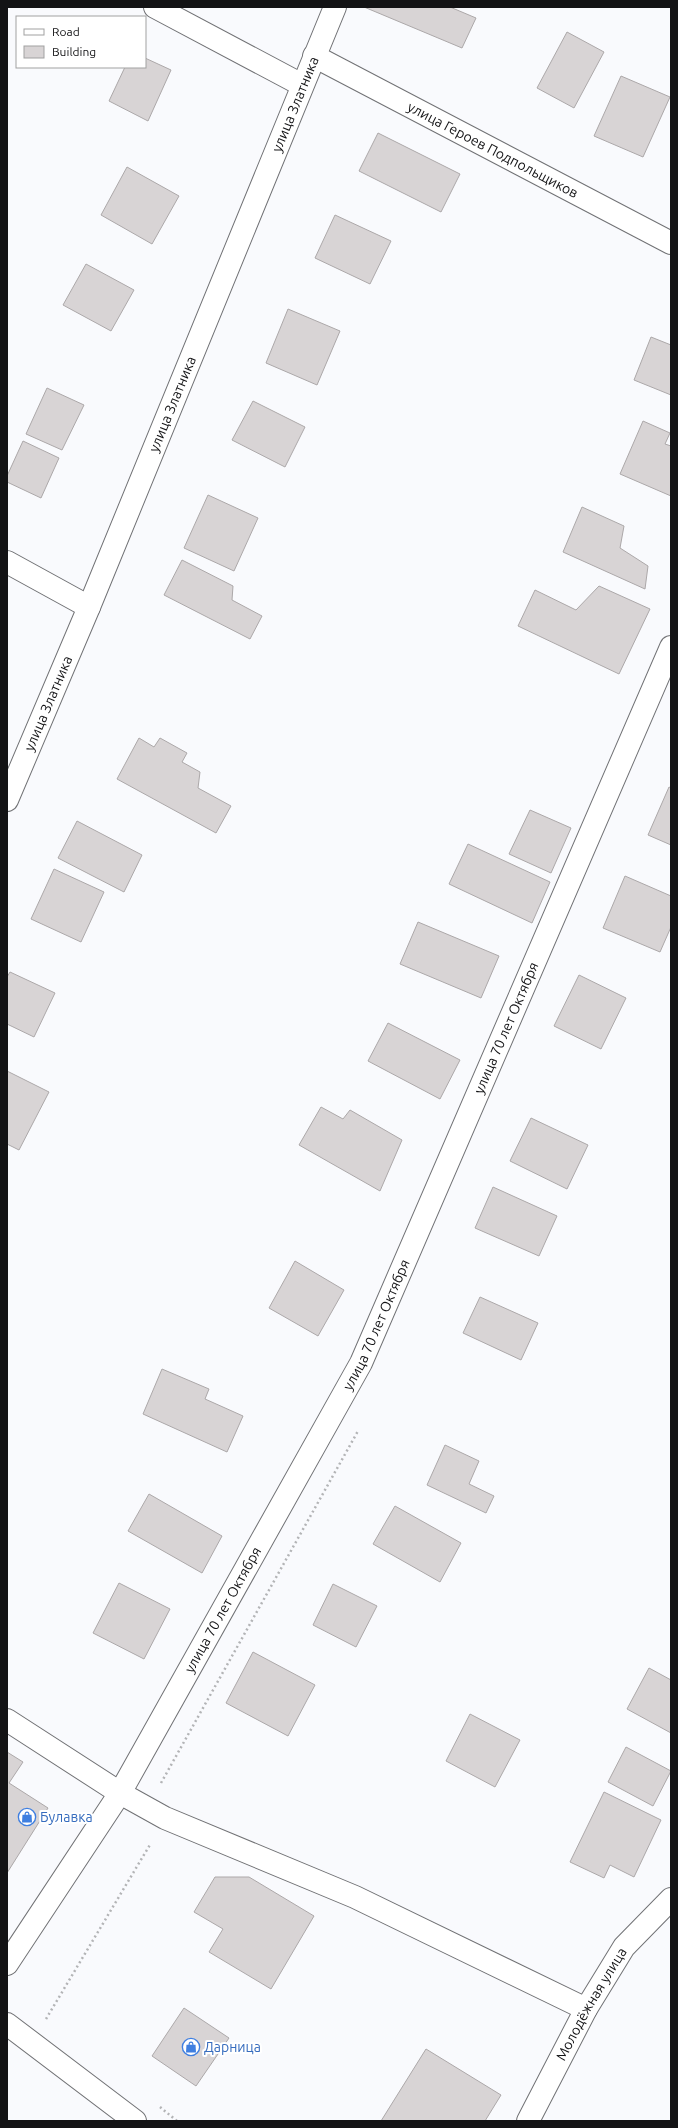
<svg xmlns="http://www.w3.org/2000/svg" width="678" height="2128" font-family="Ubuntu,sans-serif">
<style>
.building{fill:#d8d4d5;stroke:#aca8a9}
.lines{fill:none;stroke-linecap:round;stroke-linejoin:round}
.minor-casing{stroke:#717275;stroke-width:24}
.path{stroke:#b3b4b6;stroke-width:2.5;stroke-dasharray:2 3;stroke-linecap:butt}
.minor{stroke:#fff;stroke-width:22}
.labels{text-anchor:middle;stroke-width:4;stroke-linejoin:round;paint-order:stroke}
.street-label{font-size:14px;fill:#131315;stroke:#fff}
.shop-label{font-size:14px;fill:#366cbe;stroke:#fff;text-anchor:start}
</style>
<rect width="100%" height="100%" fill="#f9fafd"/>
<g class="building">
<polygon points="364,7 450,7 476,18 462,48"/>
<polygon points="567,32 604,52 574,108 537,88"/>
<polygon points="145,58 171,70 148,121 109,101 125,67 145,67"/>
<polygon points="621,76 670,97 643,157 594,136"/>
<polygon points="378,133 460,174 441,212 359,171"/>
<polygon points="127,167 179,196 152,244 101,215"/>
<polygon points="335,215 391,241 370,284 315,258"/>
<polygon points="86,264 134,290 111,331 63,305"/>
<polygon points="288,309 340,331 317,385 266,363"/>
<polygon points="651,337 671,345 671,395 634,380"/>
<polygon points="47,388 84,405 62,450 26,434"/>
<polygon points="253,401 305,427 285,467 232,440"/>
<polygon points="643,421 670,433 665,444 671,446 671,496 620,474"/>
<polygon points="23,441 59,458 41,498 7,482 7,476"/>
<polygon points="208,495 258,518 234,571 184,548"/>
<polygon points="582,507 624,526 620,548 648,566 645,589 563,552"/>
<polygon points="182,560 233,586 232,600 262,616 250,639 164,595"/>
<polygon points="599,586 650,609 619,674 518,626 535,590 576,610"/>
<polygon points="139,738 154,747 160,738 187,753 182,762 200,772 198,788 231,806 216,833 117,779"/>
<polygon points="669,787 671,788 671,845 648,835"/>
<polygon points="530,810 571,828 551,873 509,854"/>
<polygon points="77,821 142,855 124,892 58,858"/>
<polygon points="468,844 550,882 532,923 449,884"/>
<polygon points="54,869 104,892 81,942 31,919"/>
<polygon points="625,876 671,896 671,927 660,952 603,928"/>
<polygon points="418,922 499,956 481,998 400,964"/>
<polygon points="10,972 55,993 34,1037 7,1024 7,977"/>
<polygon points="579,975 626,998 601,1049 554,1026"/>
<polygon points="388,1023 460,1060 440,1099 368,1061"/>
<polygon points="7,1071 49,1092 19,1150 7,1144"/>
<polygon points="321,1107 343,1119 350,1110 402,1140 380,1191 299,1145"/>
<polygon points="531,1118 588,1145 567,1189 510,1161"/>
<polygon points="493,1187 557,1216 539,1256 475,1228"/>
<polygon points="295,1261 344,1290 318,1336 269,1308"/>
<polygon points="480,1297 538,1323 521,1360 463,1333"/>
<polygon points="162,1369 209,1389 205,1399 243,1416 227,1452 143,1414"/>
<polygon points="445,1445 479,1461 469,1484 494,1496 486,1513 427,1485"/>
<polygon points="149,1494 222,1536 202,1573 128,1531"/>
<polygon points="395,1506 461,1543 440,1582 373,1544"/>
<polygon points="119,1583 170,1609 144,1659 93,1633"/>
<polygon points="333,1584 377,1606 356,1647 313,1625"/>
<polygon points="253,1652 315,1685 288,1736 226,1703"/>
<polygon points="649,1668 671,1680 671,1733 627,1709"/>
<polygon points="470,1714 520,1740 495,1787 446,1761"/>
<polygon points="626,1747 671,1771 653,1806 608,1782"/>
<polygon points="7,1752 23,1762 9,1783 48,1808 7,1873"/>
<polygon points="604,1792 661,1820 634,1877 610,1865 604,1878 570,1862"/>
<polygon points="215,1877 249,1877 314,1916 271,1989 209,1952 223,1929 194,1912"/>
<polygon points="184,2008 229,2038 196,2086 152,2056"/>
<polygon points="426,2049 501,2095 485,2121 381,2121"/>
</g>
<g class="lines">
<defs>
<g id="minor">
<polyline points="155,7 302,85"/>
<path id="s1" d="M314,56l357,187"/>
<polyline points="7,562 89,607"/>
<path id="s2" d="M7,800l82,-193 246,-600"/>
<polyline points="7,1720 120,1793 165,1818 355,1897 586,2009"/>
<path id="s3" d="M7,1964l113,-171 241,-430 310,-716"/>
<polyline points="7,2024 135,2121"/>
<path id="s4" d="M528,2121l58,-112 38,-62 47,-48"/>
</g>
</defs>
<use href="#minor" class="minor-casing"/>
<g class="path">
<polyline points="161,1783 358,1431"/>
<polyline points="46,2019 151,1843"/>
<polyline points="160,2107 177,2121"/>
</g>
<use href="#minor" class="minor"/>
</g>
<defs>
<symbol id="shop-ring" viewBox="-11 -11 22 22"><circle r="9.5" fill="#fff" stroke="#3f7fe0" stroke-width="1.5"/><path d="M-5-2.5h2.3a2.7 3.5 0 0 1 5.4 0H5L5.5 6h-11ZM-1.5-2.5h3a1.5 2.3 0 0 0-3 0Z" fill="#3f7fe0"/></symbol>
</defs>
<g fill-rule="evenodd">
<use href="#shop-ring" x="17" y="1807" width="20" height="20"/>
<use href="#shop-ring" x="181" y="2037" width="20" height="20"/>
</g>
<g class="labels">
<g class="street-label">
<text dy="5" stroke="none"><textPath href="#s2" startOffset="753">улица Златника</textPath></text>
<text dy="5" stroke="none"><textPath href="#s1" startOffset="202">улица Героев Подпольщиков</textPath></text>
<text dy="5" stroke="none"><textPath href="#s2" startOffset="429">улица Златника</textPath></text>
<text dy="5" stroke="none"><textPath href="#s2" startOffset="105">улица Златника</textPath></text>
<text dy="5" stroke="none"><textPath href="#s3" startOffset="1063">улица 70 лет Октября</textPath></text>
<text dy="5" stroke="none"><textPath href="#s3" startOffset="739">улица 70 лет Октября</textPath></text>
<text dy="5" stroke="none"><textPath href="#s3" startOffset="415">улица 70 лет Октября</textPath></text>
<text dy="5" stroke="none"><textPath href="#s4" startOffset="133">Молодёжная улица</textPath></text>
</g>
<g class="shop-label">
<text x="40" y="1822">Булавка</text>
<text x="204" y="2052">Дарница</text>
</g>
</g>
<rect width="678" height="2128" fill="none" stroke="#131315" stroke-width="16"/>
<rect x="16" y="16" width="130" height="52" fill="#ffffff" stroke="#a1a1a1"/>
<rect x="24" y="29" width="20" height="6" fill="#ffffff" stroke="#a1a1a1"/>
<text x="52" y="36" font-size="12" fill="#131315">Road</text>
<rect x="24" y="46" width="20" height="12" fill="#d8d4d5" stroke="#a1a1a1"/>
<text x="52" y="56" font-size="12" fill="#131315">Building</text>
</svg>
